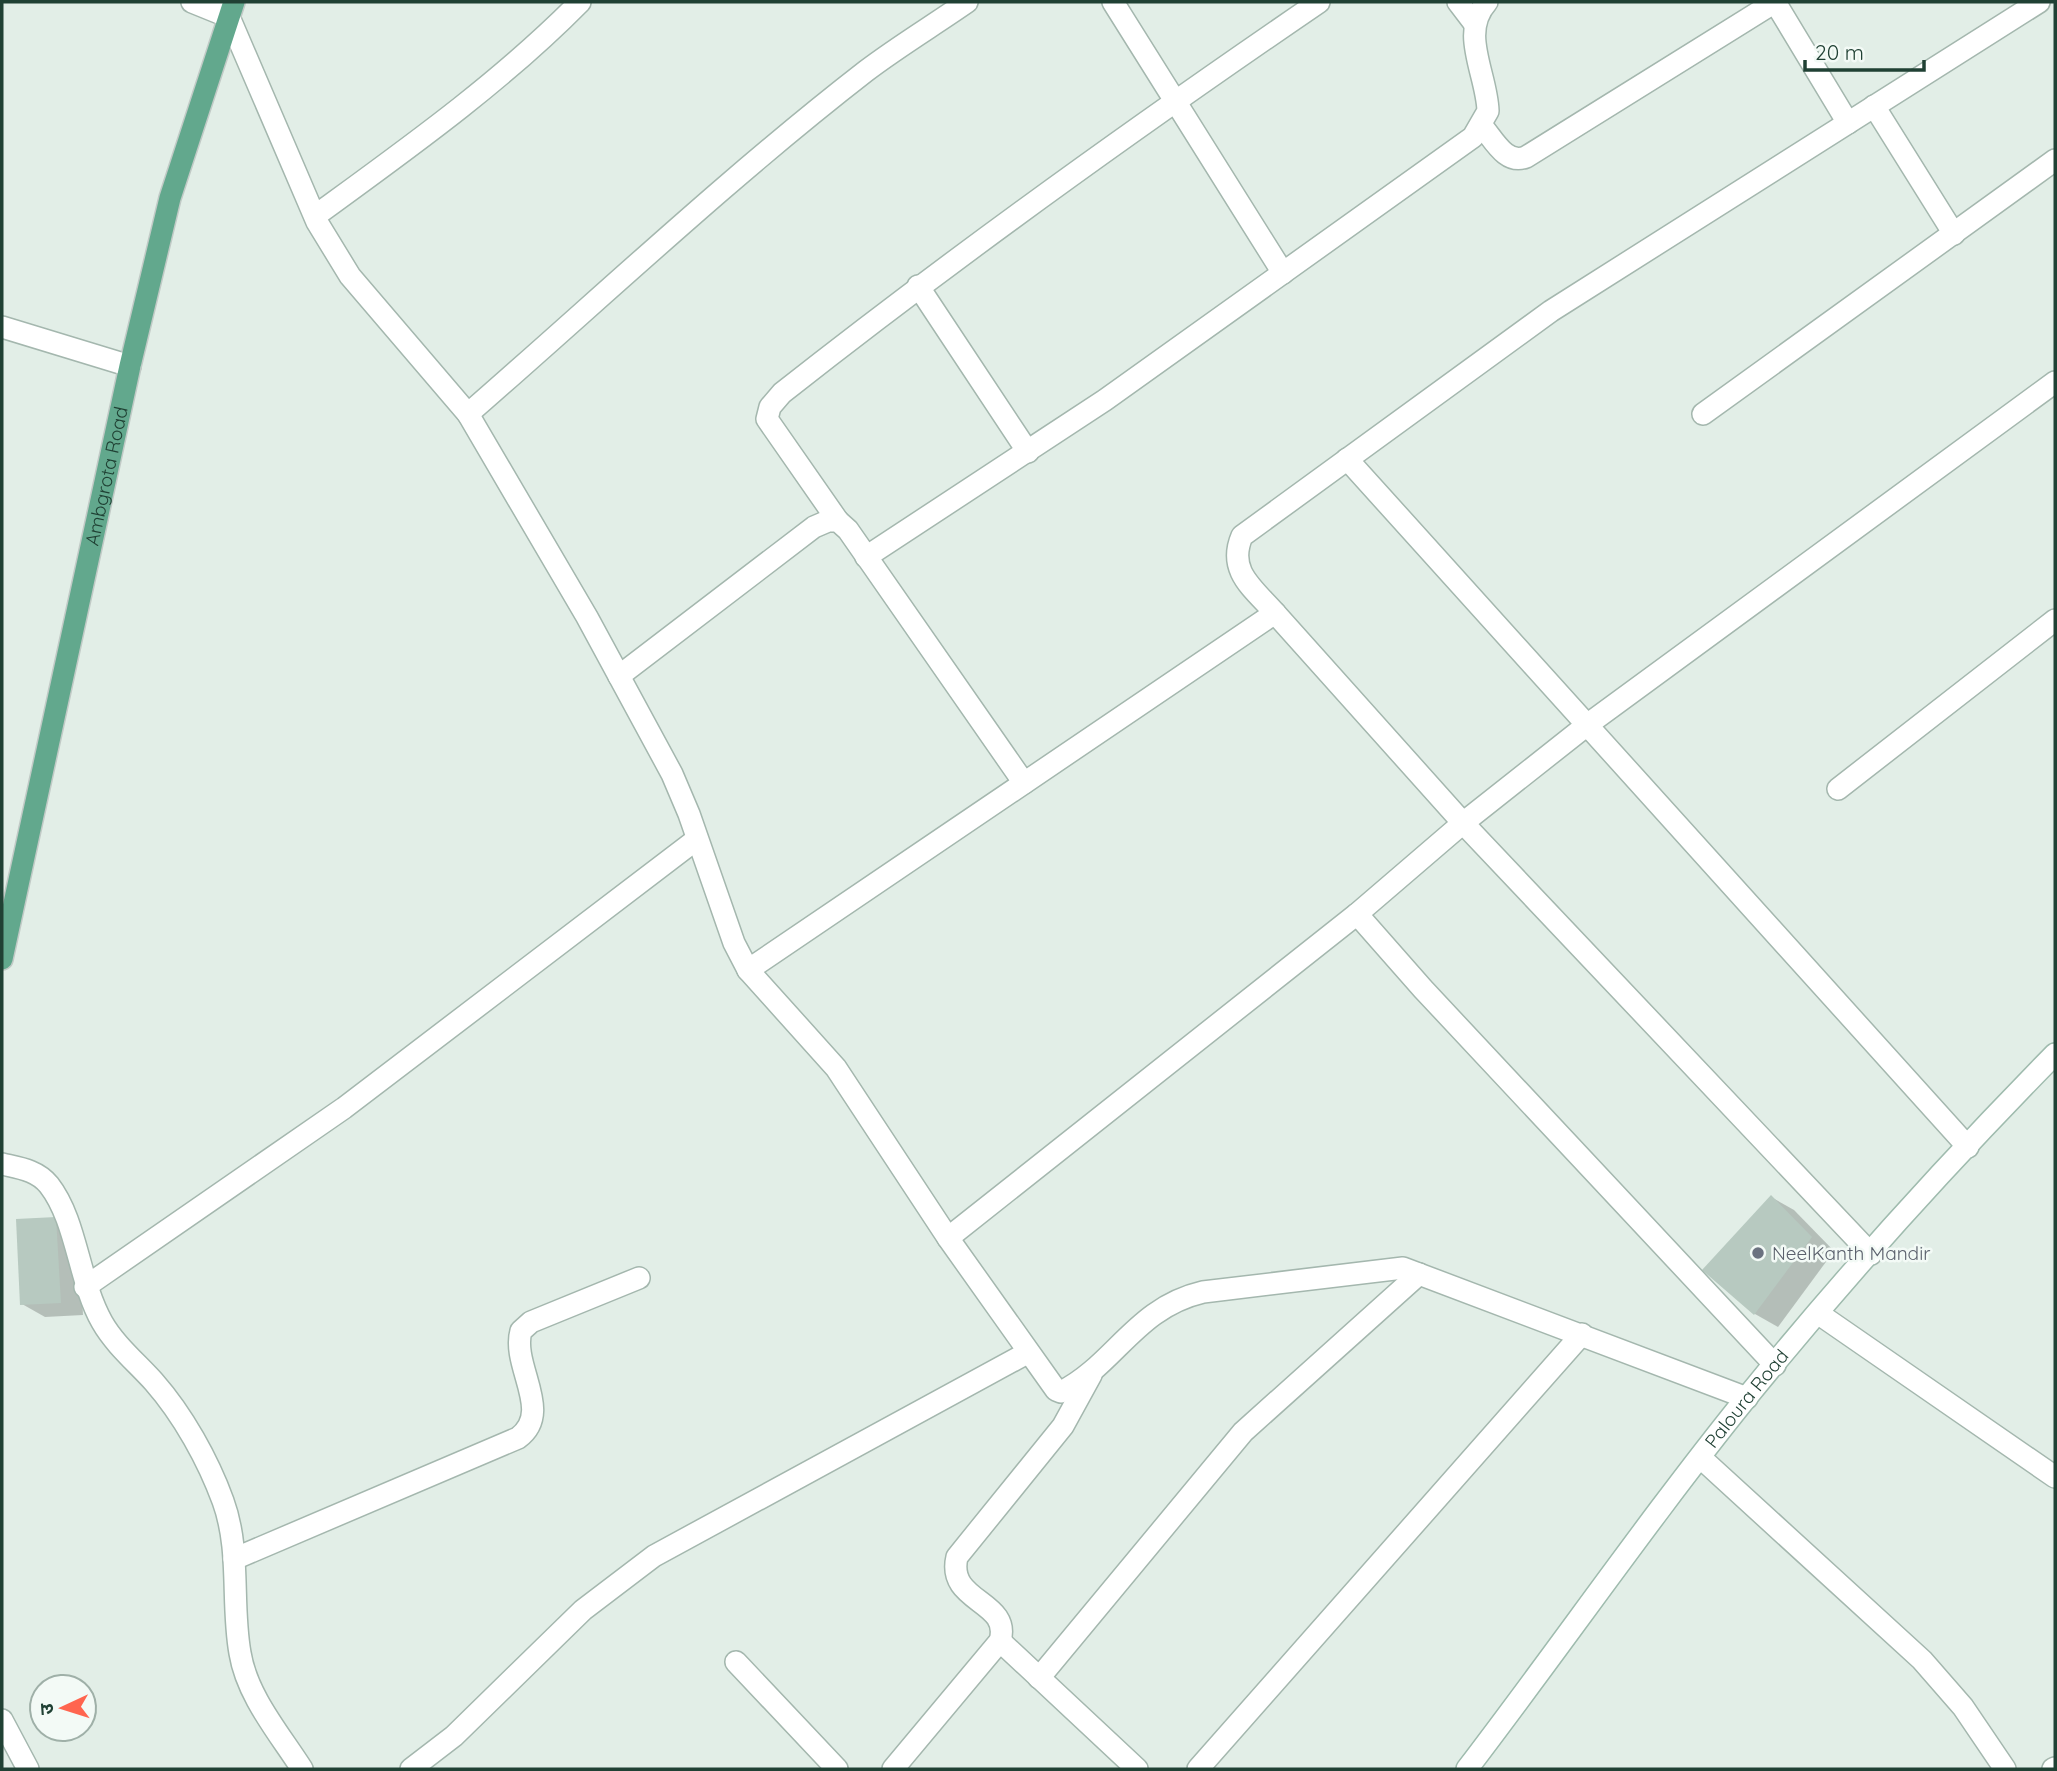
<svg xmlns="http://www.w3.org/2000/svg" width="2057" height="1771" font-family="Quicksand,'Noto Sans Devanagari',sans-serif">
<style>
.shadow{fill:#0003}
.building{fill:#b7c9c0}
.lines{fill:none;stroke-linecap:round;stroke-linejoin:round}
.minor-casing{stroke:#a4b7ae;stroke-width:24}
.secondary-casing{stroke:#9fbbae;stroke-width:24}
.primary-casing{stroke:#c1cac6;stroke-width:24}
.minor{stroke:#fff;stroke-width:21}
.secondary{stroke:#fff;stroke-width:21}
.primary{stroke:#62a88d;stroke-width:21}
.worship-dot{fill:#6b7280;stroke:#f3faf6;stroke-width:2.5}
.labels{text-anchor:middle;stroke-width:5;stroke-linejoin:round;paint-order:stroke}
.street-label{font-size:19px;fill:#204134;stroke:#f3faf6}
.worship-label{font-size:19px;fill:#5b616d;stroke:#f3faf6;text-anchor:start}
</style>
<rect width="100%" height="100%" fill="#e2eee7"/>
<g class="shadow">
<polygon points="1771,1197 1794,1210 1834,1251 1778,1327 1755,1314 1704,1270"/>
<polygon points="56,1218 79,1231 83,1315 45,1317 22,1304"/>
</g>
<g class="building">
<polygon points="1771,1195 1812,1237 1754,1315 1702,1270"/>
<polygon points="56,1217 61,1303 20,1305 16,1219"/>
</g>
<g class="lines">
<defs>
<g id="minor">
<path d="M192,2l37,15 88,205 33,54 118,138 119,203 85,157 17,40 45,129 14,27 88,98 112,170 108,152 5,2c55,-28 74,-84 142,-100l200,-24 344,130"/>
<polyline points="1113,2 1283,273"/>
<polyline points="1458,2 1474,23"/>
<polyline points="1775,2 1848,123"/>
<polyline points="1874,106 1954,234"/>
<path d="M1482,126c12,14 24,39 44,31l249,-155"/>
<path d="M315,216c92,-67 185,-133 265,-214"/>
<polyline points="918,286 1028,452"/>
<polyline points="2,327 130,366"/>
<path d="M468,414c132,-115 260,-236 398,-343 33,-25 68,-46 101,-69"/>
<polyline points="1703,414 2055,160"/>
<polyline points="1347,459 1968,1147"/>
<path d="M838,521l-71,-102 3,-12 12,-14c174,-137 354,-266 537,-391"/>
<path d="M866,557l239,-157 368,-263 15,-26c-1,-37 -29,-78 -1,-109"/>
<polyline points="1275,613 1463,823 1871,1254"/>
<polyline points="619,676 814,527 828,521 838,521 848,530 1024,783"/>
<polyline points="1838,789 2055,620"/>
<polyline points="1357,914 1423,989 1775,1365"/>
<path d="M748,970l527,-357c-22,-25 -48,-42 -33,-77l309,-225 488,-309"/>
<path d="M2,1164c17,4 35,6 47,21 28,36 29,94 53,137 13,23 35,41 52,60 29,33 54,78 69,119 18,49 8,102 17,152 7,43 39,80 62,116"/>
<polyline points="948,1238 1357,914 1463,823 1587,725 2055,382"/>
<polyline points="85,1287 344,1108 697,839"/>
<polyline points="1819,1314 2055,1477"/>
<polyline points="1701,1458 1922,1660 1963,1707 2005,1769"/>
<path d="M234,1559l284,-121c36,-26 -7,-72 3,-107l10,-9 108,-44"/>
<polyline points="1000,1641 1137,1769"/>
<polyline points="736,1662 837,1769"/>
<polyline points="1039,1678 1243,1432 1419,1274"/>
<polyline points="2,1720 28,1769"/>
<polyline points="411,1769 454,1736 583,1610 654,1556 1027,1353"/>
<path d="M893,1769l107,-128c12,-41 -54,-38 -43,-84l106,-131 28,-51"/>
<polyline points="1198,1769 1582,1334"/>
<polyline points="2053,1769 2055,1768"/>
</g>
<g id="secondary">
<path id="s1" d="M1467,1769c94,-123 183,-252 280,-372 95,-117 203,-236 308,-343"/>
</g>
<g id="primary">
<path id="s2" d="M2,959l128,-593 40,-168 64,-196"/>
</g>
</defs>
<use href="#minor" class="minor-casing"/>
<use href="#secondary" class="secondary-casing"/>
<use href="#primary" class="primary-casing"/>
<use href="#minor" class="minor"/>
<use href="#secondary" class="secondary"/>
<use href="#primary" class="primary"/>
</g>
<circle class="worship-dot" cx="1758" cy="1253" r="7"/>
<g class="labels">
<g class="street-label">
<text dy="7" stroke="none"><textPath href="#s2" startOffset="494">Ambgrota Road</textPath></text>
<text dy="7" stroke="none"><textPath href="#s1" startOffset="464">Paloura Road</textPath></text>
</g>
<g class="worship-label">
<text x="1772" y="1260">NeelKanth Mandir</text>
</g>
</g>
<rect width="2057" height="1771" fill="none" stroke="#204134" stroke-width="7"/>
<g transform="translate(63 1708) rotate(266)"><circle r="33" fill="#f3faf6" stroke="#9fb0a8" stroke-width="2"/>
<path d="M0-5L12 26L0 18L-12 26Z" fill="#ff654f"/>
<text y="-10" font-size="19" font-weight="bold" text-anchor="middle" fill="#204134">उ</text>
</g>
<path d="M1805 60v10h119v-10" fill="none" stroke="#204134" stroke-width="3.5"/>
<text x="1815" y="60" font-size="21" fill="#204134" stroke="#f3faf6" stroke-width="5" paint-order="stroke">20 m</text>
</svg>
